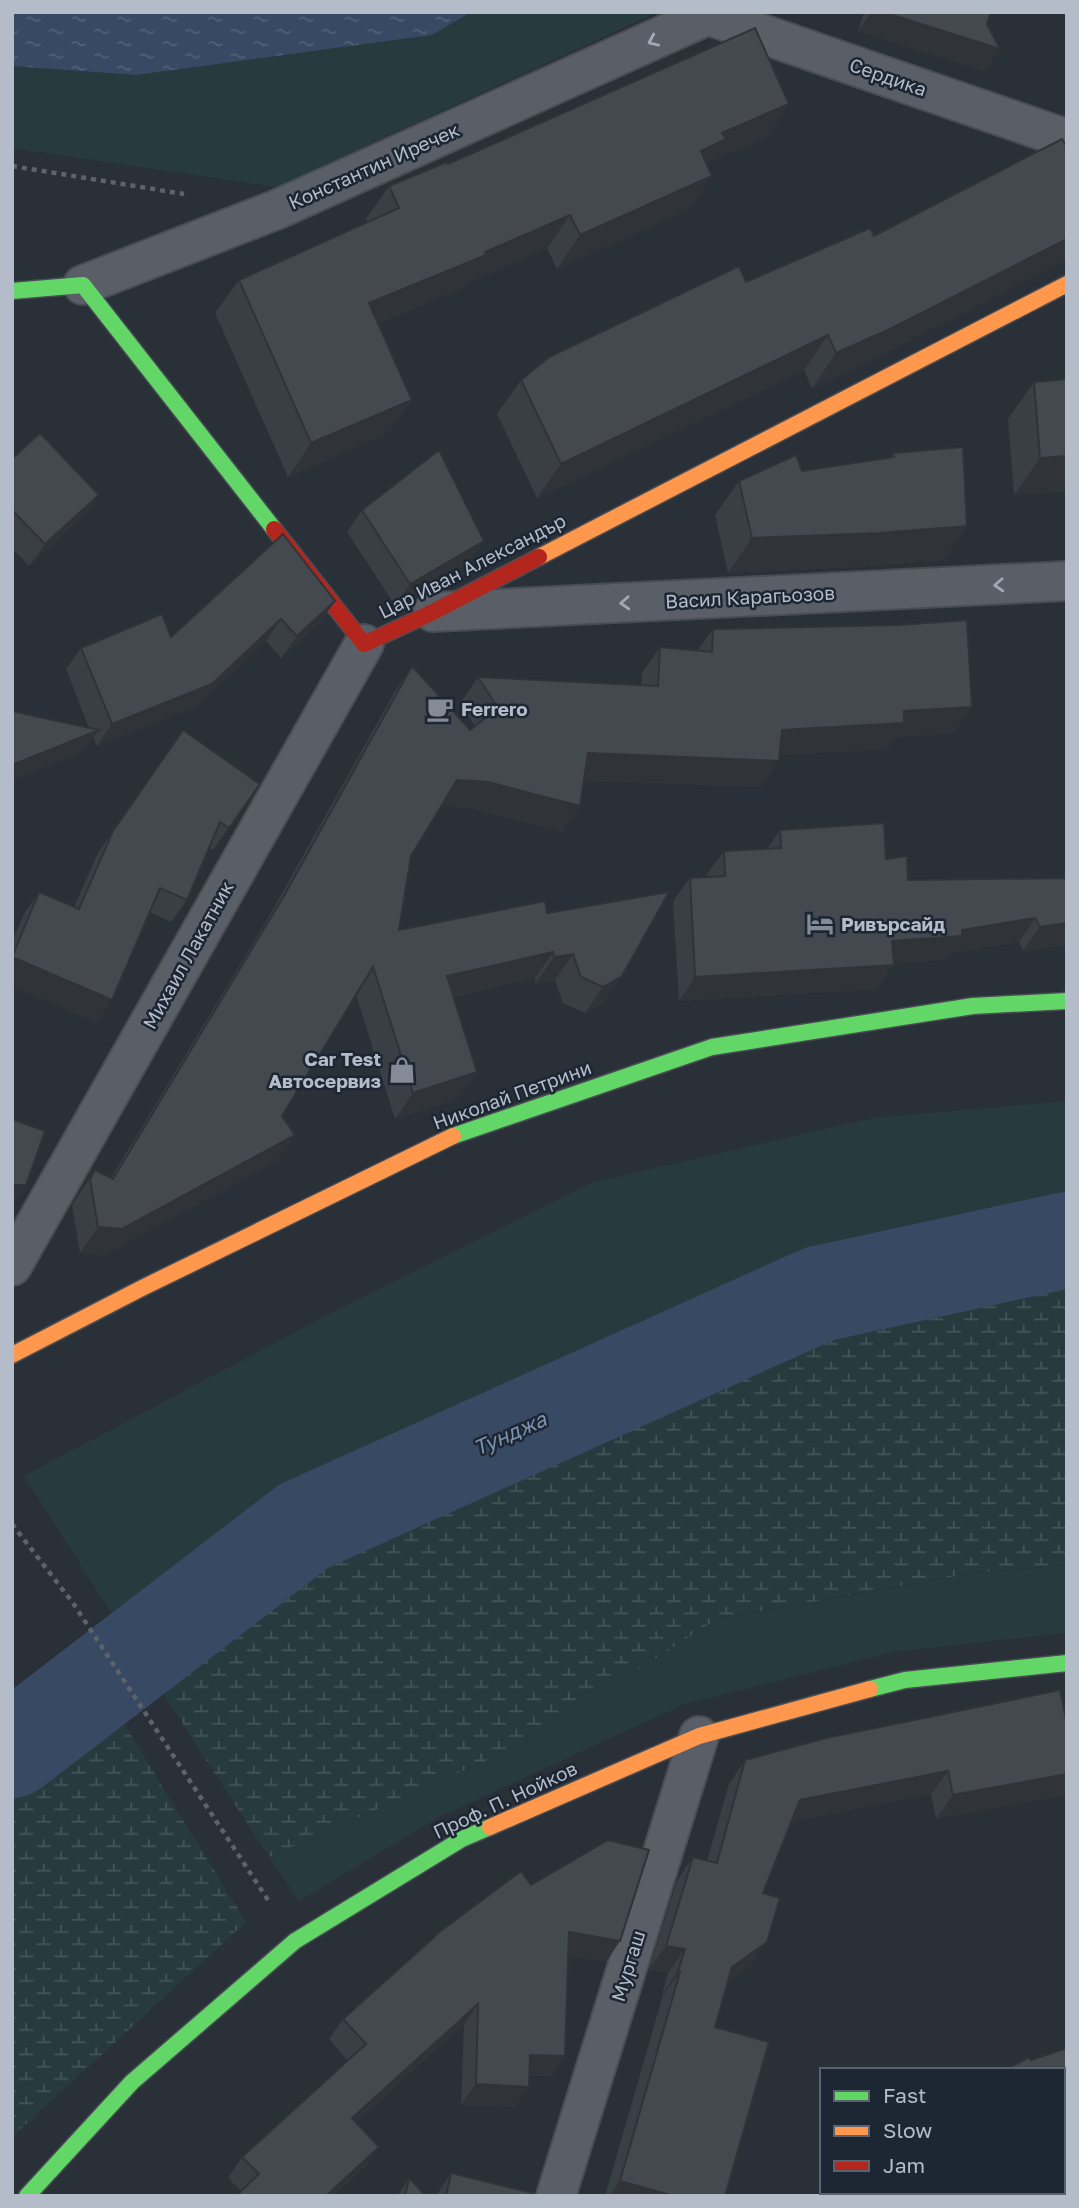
<svg xmlns="http://www.w3.org/2000/svg" width="1079" height="2208" font-family="'Golos Text',sans-serif">
<style>
.green{fill:#273a3e}
.wetland{fill:url(#wetland-marsh)}
.water{fill:url(#water-ripples)}
.lines{fill:none;stroke-linecap:round;stroke-linejoin:round}
.river{stroke:#384963;stroke-width:96}
.street-casing{stroke:#484c53;stroke-width:42}
.fast-casing{stroke:#484c53;stroke-width:19}
.slow-casing{stroke:#484c53;stroke-width:19}
.jam-casing{stroke:#484c53;stroke-width:19}
.path{stroke:#5d636a;stroke-width:4.5;stroke-dasharray:5 5;stroke-linecap:butt}
.street{stroke:#5a5e66;stroke-width:38}
.fast{stroke:#63d668;stroke-width:16}
.slow{stroke:#ff974d;stroke-width:16}
.jam{stroke:#b3261e;stroke-width:16}
.wall{fill:#3a3f45}
.shaded-wall{fill:#303338}
.building{fill:#444950;stroke:#303338;stroke-width:2}
.oneway{stroke:#a2a9b5}
.labels{text-anchor:middle;stroke-width:5;stroke-linejoin:round;paint-order:stroke}
.street-label{font-size:19px;fill:#b4bcc9;stroke:#1d2633}
.poi-label{font-size:19px;font-weight:bold;fill:#b4bcc9;stroke:#1d2633;text-anchor:start}
.water-label{font-size:21px;font-style:italic;fill:#7c92b1;stroke:#1d2633}
</style>
<defs>
<pattern id="wetland-marsh" width="20" height="14" patternUnits="userSpaceOnUse" patternTransform="scale(1.75)"><rect width="20" height="14" fill="#273a3e"/><path d="M1 5h8M5 5V1M11 12h8M15 12V8" fill="none" stroke="#445559"/></pattern>
<pattern id="water-ripples" width="26" height="14" patternUnits="userSpaceOnUse" patternTransform="scale(1.75)"><rect width="26" height="14" fill="#384963"/><path d="M2 4q2-2 4 0t4 0M15 11q2-2 4 0t4 0" fill="none" stroke="#526178"/></pattern>
</defs>
<rect width="100%" height="100%" fill="#2a3038"/>
<g class="green">
<polygon points="471,12 658,12 276,187 12,148 12,66 136,75 432,35"/>
<polygon points="1067,1101 1067,1212 795,1271 299,1495 122,1630 24,1476 316,1321 594,1182 873,1118"/>
<polygon points="1067,1565 1067,1633 893,1652 685,1704 439,1817 299,1901 269,1857 519,1746 717,1619 972,1573"/>
</g>
<g class="wetland">
<polygon points="1067,1212 1067,1565 972,1573 717,1619 519,1746 269,1857 122,1630 299,1495 795,1271"/>
<polygon points="87,1664 246,1922 12,2137 12,1717"/>
</g>
<polygon class="water" points="12,12 471,12 432,35 136,75 12,66"/>
<g class="lines">
<polyline class="river" points="12,1750 304,1526 819,1294 1067,1240"/>
<defs>
<g id="street">
<polyline points="710,16 1067,139"/>
<polyline points="83,285 278,209 715,12"/>
<polyline points="433,612 1067,581"/>
<polyline points="12,1266 364,644"/>
<polyline points="556,2196 699,1736"/>
</g>
<g id="fast">
<polyline points="12,291 83,285 274,529"/>
<polyline points="453,1136 712,1047 973,1006 1067,1001"/>
<polyline points="870,1689 905,1680 1067,1663"/>
<polyline points="27,2196 132,2082 295,1941 462,1839 490,1827"/>
</g>
<g id="slow">
<polyline points="539,557 1067,284"/>
<polyline points="12,1355 142,1288 453,1136"/>
<polyline points="490,1827 699,1736 870,1689"/>
</g>
<polyline id="jam" points="274,529 364,644 433,612 539,557"/>
</defs>
<use href="#street" class="street-casing"/>
<use href="#fast" class="fast-casing"/>
<use href="#slow" class="slow-casing"/>
<use href="#jam" class="jam-casing"/>
<g class="path">
<polyline points="12,166 184,194"/>
<polyline points="12,1524 73,1603 270,1903"/>
</g>
<use href="#street" class="street"/>
<use href="#fast" class="fast"/>
<use href="#slow" class="slow"/>
<use href="#jam" class="jam"/>
</g>
<g class="wall">
<polygon points="864,12 991,12 987,24 1000,49 985,71 858,31"/>
<polygon points="789,104 765,138 711,161 708,165 689,209 557,269 547,248 466,283 462,288 378,323 388,433 288,477 215,313 239,280 367,222 366,219 389,186 448,164"/>
<polygon points="870,228 864,364 812,388 804,370 537,498 497,414 521,380"/>
<polygon points="1067,379 1067,491 1014,495 1008,419 1034,382"/>
<polygon points="893,453 967,526 943,560 856,567 728,573 715,515 739,481 890,457"/>
<polygon points="12,459 99,495 83,516 29,566 12,548"/>
<polygon points="362,510 469,563 395,605 347,532"/>
<polygon points="335,601 319,623 281,658 266,641 196,706 97,746 93,737 83,752 89,728 66,669 81,648 171,637"/>
<polygon points="713,629 972,707 954,733 895,737 886,749 780,755 761,787 584,780 562,832 470,808 441,806 411,856 399,930 547,913 669,892 604,1002 585,1013 563,1003 555,980 535,984 535,978 453,997 459,1098 395,1119 356,995 282,1116 277,1161 104,1255 80,1253 72,1205 95,1170 111,1178 267,920 394,693 412,666 470,730 475,726 460,704 478,677 641,685 642,673 660,647 697,651"/>
<polygon points="183,730 260,784 213,850 210,848 187,900 171,922 150,912 112,1000 97,1022 12,986 12,941 24,914 39,892 74,907 98,853"/>
<polygon points="780,830 886,859 908,880 1067,878 1067,945 1023,951 1019,942 950,953 946,960 893,963 877,989 679,1001 673,901 690,878 707,877 707,874 724,851 767,849"/>
<polygon points="1060,1690 936,1819 931,1794 791,1822 763,1893 751,1965 728,1982 715,2027 725,2196 605,2196 663,1995 662,1995 668,1973 649,1969 677,1881 693,1857 707,1861 729,1784 745,1760"/>
<polygon points="531,1885 606,1962 568,1955 565,2056 551,2076 530,2076 529,2087 515,2107 461,2105 464,2024 356,2122 365,2168 241,2191 228,2178 242,2157 348,2061 329,2039 343,2019"/>
<polygon points="451,2173 532,2196 436,2196"/>
<polygon points="409,2178 426,2196 397,2196"/>
<polygon points="844,2192 1005,2192 998,2196 842,2196"/>
</g>
<g class="shaded-wall">
<polygon points="872,12 883,12 1000,49 985,71 858,31"/>
<polygon points="789,104 765,138 711,161 702,173 701,151 722,133"/>
<polygon points="712,176 689,209 557,269 580,235"/>
<polygon points="570,215 547,248 466,283 462,288 345,336 369,303"/>
<polygon points="1067,239 1067,260 864,364 812,388 836,353"/>
<polygon points="828,335 804,370 537,498 561,464"/>
<polygon points="412,400 388,433 288,477 311,443"/>
<polygon points="1067,456 1067,491 1014,495 1040,458"/>
<polygon points="99,495 83,516 29,566 45,544"/>
<polygon points="967,526 943,560 856,567 728,573 752,538"/>
<polygon points="484,541 469,563 395,605 410,584"/>
<polygon points="335,601 319,623 281,658 297,636"/>
<polygon points="281,619 266,641 196,706 97,746 112,724"/>
<polygon points="972,707 954,733 895,737 886,749 763,756 782,730 904,711"/>
<polygon points="99,730 83,752 12,780 12,765"/>
<polygon points="588,753 779,761 761,787 570,779"/>
<polygon points="457,780 488,782 580,806 562,832 470,808 439,806"/>
<polygon points="1035,918 1019,942 950,953 946,960 875,965 892,941"/>
<polygon points="1067,923 1067,945 1023,951 1040,927"/>
<polygon points="553,952 535,978 428,1002 447,976"/>
<polygon points="573,954 555,980 535,984 554,957"/>
<polygon points="12,957 112,1000 97,1022 12,986"/>
<polygon points="894,965 877,989 679,1001 695,977"/>
<polygon points="622,976 604,1002 585,1013 603,987"/>
<polygon points="477,1072 459,1098 395,1119 413,1093"/>
<polygon points="295,1135 277,1161 104,1255 80,1253 98,1227"/>
<polygon points="12,1185 26,1185 12,1205"/>
<polygon points="948,1771 931,1794 784,1824 800,1800"/>
<polygon points="1067,1774 1067,1795 936,1819 953,1795"/>
<polygon points="569,1932 620,1941 606,1962 554,1952"/>
<polygon points="767,1942 751,1965 715,1991 732,1967"/>
<polygon points="666,1946 685,1949 668,1973 649,1969"/>
<polygon points="678,1971 680,1972 663,1995 662,1995"/>
<polygon points="478,2004 464,2024 338,2138 352,2118"/>
<polygon points="530,2055 565,2056 551,2076 516,2075"/>
<polygon points="476,2084 529,2087 515,2107 461,2105"/>
<polygon points="1067,2145 1067,2162 1063,2164 1063,2147"/>
<polygon points="379,2147 365,2168 334,2196 326,2196"/>
<polygon points="620,2181 674,2196 609,2196"/>
<polygon points="983,2192 1005,2192 998,2196 981,2196"/>
</g>
<g class="building">
<polygon points="883,12 991,12 987,24 1000,49"/>
<polygon points="755,28 789,104 722,133 726,139 701,151 712,176 580,235 570,215 485,252 486,255 369,303 412,400 311,443 239,280 399,208 389,186 447,162 448,164"/>
<polygon points="1062,139 1067,147 1067,239 888,330 836,353 828,335 561,464 521,380 549,357 739,266 746,282 870,228 874,236"/>
<polygon points="1067,379 1067,456 1040,458 1034,382"/>
<polygon points="40,433 99,495 45,544 12,510 12,459"/>
<polygon points="963,447 967,526 880,533 752,538 739,481 796,455 802,471 894,457 893,453"/>
<polygon points="439,450 484,541 410,584 362,510"/>
<polygon points="283,534 335,601 297,636 281,619 212,684 112,724 81,648 162,614 171,637"/>
<polygon points="967,620 972,707 904,711 904,723 782,730 779,761 588,753 580,806 488,782 457,780 411,856 399,930 545,901 547,913 669,892 622,976 603,987 581,977 573,954 554,957 553,952 447,976 477,1072 413,1093 373,967 282,1116 295,1135 122,1229 98,1227 90,1179 95,1170 113,1179 285,894 412,666 470,730 498,708 478,677 658,686 660,647 712,652 713,629 899,625"/>
<polygon points="12,711 99,730 12,765"/>
<polygon points="183,730 260,784 229,828 220,822 187,900 160,888 112,1000 12,957 39,892 79,909 113,831"/>
<polygon points="884,823 886,859 907,856 908,880 1067,878 1067,923 1040,927 1035,918 962,930 962,936 892,941 894,965 695,977 690,878 725,876 724,851 781,848 780,830"/>
<polygon points="12,1119 45,1131 26,1185 12,1185"/>
<polygon points="1060,1690 1067,1724 1067,1774 953,1795 948,1771 800,1800 763,1893 780,1898 767,1942 732,1967 715,2027 769,2042 725,2196 674,2196 620,2181 680,1972 678,1971 685,1949 666,1946 693,1857 717,1863 745,1760 826,1738"/>
<polygon points="608,1840 649,1850 620,1941 569,1932 565,2056 530,2055 529,2087 476,2084 478,2004 352,2118 379,2147 326,2196 236,2196 259,2174 242,2157 366,2044 343,2019 442,1930 521,1871 531,1885"/>
<polygon points="1067,2048 1067,2145 1063,2147 1063,2070 1005,2070 1029,2057 1031,2060"/>
<polygon points="451,2173 533,2193 532,2196 446,2196"/>
<polygon points="409,2178 426,2196 405,2196"/>
<polygon points="856,2192 993,2192 994,2196 858,2196"/>
</g>
<defs><path id="oneway-chevron" d="M-2-3.5L2.5 0L-2 3.5" fill="none" stroke-width="1.6" stroke-linecap="round" stroke-linejoin="round" transform="scale(1.75)"/></defs>
<g class="oneway">
<use href="#oneway-chevron" transform="translate(653 41) rotate(156)"/>
<use href="#oneway-chevron" transform="translate(999 585) rotate(177)"/>
<use href="#oneway-chevron" transform="translate(625 603) rotate(177)"/>
</g>
<defs>
<symbol id="cafe-bare" viewBox="-9 -9 18 18"><path d="M-5.5-4.5H6V0H3Q3 3.5 0 3.5H-2.5Q-5.5 3.5-5.5 0ZM3-3.2v2h1.7v-2ZM-6 4.5H4V6H-6Z" fill="#848b96" stroke="#1d2633" stroke-width="2.5" paint-order="stroke"/></symbol>
<symbol id="hotel-bare" viewBox="-9 -9 18 18"><path d="M-6-4.5h1.5V1H6V5H4.5V3h-9V5H-6ZM-4 0a1.8 1.8 0 1 1 3.6 0ZM.5 0V-2.5h3Q6-2.5 6 0Z" fill="#848b96" stroke="#1d2633" stroke-width="2.5" paint-order="stroke"/></symbol>
<symbol id="shop-bare" viewBox="-9 -9 18 18"><path d="M-5-2.5h2.3a2.7 3.5 0 0 1 5.4 0H5L5.5 6h-11ZM-1.5-2.5h3a1.5 2.3 0 0 0-3 0Z" fill="#848b96" stroke="#1d2633" stroke-width="2.5" paint-order="stroke"/></symbol>
</defs>
<g fill-rule="evenodd">
<use href="#cafe-bare" x="421" y="690" width="38" height="38"/>
<use href="#hotel-bare" x="801" y="905" width="38" height="38"/>
<use href="#shop-bare" x="383" y="1051" width="38" height="38"/>
</g>
<g class="labels">
<g class="street-label">
<text transform="translate(888 77) rotate(19)" y="7">Сердика</text>
<text transform="translate(374 166) rotate(-24)" y="7">Константин Иречек</text>
<text transform="translate(472 566) rotate(-27)" y="7">Цар Иван Александър</text>
<text transform="translate(750 597) rotate(-3)" y="7">Васил Карагьозов</text>
<text transform="translate(188 955) rotate(-61)" y="7">Михаил Лакатник</text>
<text transform="translate(512 1095) rotate(-20)" y="7">Николай Петрини</text>
<text transform="translate(505 1800) rotate(-25)" y="7">Проф. П. Нойков</text>
<text transform="translate(628 1966) rotate(-73)" y="7">Мургаш</text>
</g>
<g class="poi-label">
<text x="461" y="716">Ferrero</text>
<text x="841" y="931">Ривърсайд</text>
<text x="381" y="1066" text-anchor="end">Car Test<tspan x="381" dy="22">Автосервиз</tspan></text>
</g>
<g class="water-label">
<text transform="translate(510 1434) rotate(-24)" y="7">Тунджа</text>
</g>
</g>
<rect width="1079" height="2208" fill="none" stroke="#b4bcc9" stroke-width="28"/>
<rect x="820" y="2068" width="245" height="126" fill="#1d2633" stroke="#59626f" stroke-width="2"/>
<rect x="834" y="2091" width="35" height="10" fill="#63d668" stroke="#59626f" stroke-width="2"/>
<text x="883" y="2103" font-size="21" fill="#b4bcc9">Fast</text>
<rect x="834" y="2126" width="35" height="10" fill="#ff974d" stroke="#59626f" stroke-width="2"/>
<text x="883" y="2138" font-size="21" fill="#b4bcc9">Slow</text>
<rect x="834" y="2161" width="35" height="10" fill="#b3261e" stroke="#59626f" stroke-width="2"/>
<text x="883" y="2173" font-size="21" fill="#b4bcc9">Jam</text>
</svg>
